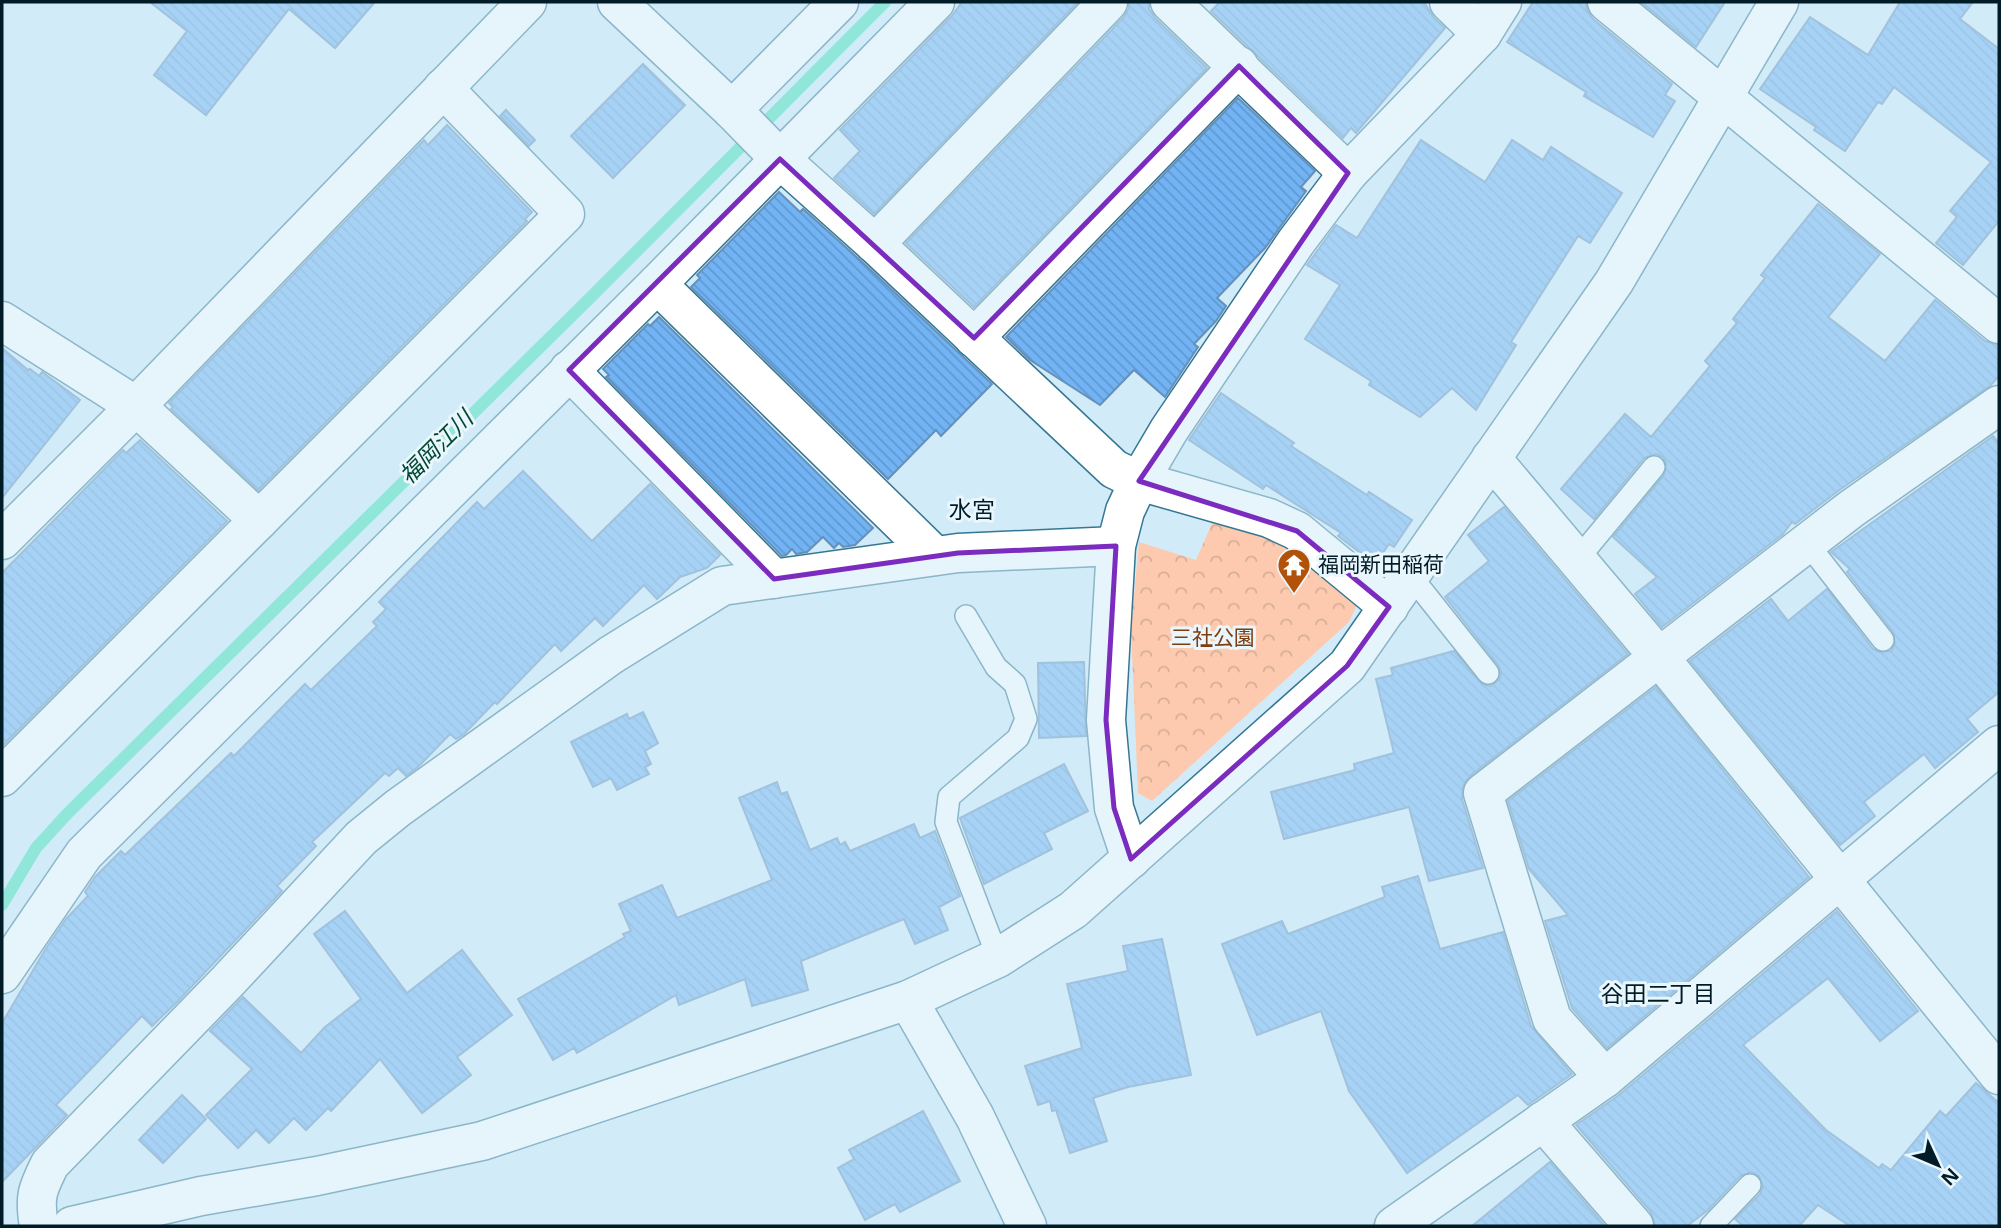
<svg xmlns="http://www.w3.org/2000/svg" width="2001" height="1228" font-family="'Noto Sans','Noto Sans JP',sans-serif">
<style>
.park{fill:url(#park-crowns)}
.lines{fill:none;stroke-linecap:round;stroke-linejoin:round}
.stream{stroke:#41e0b2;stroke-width:12}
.building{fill:url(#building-back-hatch);stroke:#6690ba;stroke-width:2}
.service-casing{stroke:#357793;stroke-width:24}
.minor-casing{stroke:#357793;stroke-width:41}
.tertiary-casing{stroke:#357793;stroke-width:41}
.service{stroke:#fff;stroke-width:21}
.minor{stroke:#fff;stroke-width:38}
.tertiary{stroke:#fff;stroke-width:38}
.marked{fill:none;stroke:#7b2cbf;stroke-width:5;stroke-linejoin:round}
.labels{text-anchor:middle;stroke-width:6;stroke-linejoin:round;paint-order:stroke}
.poi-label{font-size:21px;fill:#011c27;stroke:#e9f6fc;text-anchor:start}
.park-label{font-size:21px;fill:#7e3c11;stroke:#e9f6fc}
.water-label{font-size:23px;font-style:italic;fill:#004634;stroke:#e9f6fc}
.neighbourhood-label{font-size:23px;fill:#011c27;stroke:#e9f6fc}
</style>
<defs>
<pattern id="park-crowns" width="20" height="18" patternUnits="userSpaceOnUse" patternTransform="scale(1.75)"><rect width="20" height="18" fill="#fdcaaf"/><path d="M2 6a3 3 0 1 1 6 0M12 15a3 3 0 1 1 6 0" fill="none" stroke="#d7ad97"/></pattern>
<pattern id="building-back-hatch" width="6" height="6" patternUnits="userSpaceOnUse" patternTransform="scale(1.75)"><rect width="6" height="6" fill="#71b3f4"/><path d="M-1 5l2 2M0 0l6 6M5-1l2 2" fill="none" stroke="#6099d1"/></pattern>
</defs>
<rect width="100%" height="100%" fill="#d2ebf8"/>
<polygon class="park" points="1216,514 1285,539 1360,598 1349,622 1152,801 1138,793 1131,629 1139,542 1196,560"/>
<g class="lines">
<polyline class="stream" points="2,905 36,848 67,814 592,296 885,2"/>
</g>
<g class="building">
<polygon points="150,2 375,2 335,48 289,9 206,115 154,75 187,31"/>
<polygon points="962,2 1078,2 874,214 834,178 860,151 840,130 951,17"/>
<polygon points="1129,2 1149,2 1149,9 1155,18 1207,68 974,307 906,243 1124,17 1129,8"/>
<polygon points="1220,2 1424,2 1434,18 1445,28 1356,133 1351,128 1343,138 1211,11"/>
<polygon points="1533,2 1586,2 1587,10 1593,19 1672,84 1665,95 1675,101 1653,137 1584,96 1586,92 1507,42"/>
<polygon points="1641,2 1725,2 1696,47"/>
<polygon points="1900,2 1973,2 1960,19 1999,49 1999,221 1963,265 1936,243 1957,217 1950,211 1991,162 1894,87 1882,104 1878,102 1845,151 1814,130 1816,127 1760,89 1810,17 1868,55"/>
<polygon points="643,64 685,105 613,178 571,136"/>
<polygon points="1238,98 1315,171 1301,187 1306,191 1265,248 1217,298 1226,306 1216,321 1194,344 1198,347 1165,397 1134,370 1100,405 1030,360 1006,337"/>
<polygon points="506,110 535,140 529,146 500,116"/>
<polygon points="447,125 532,212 525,219 527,221 258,490 171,409 173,407 169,403 424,140 428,145"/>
<polygon points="1421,140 1485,182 1512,140 1543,160 1551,147 1622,193 1590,243 1578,236 1511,342 1516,345 1476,410 1452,388 1420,417 1369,385 1371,381 1305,339 1340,285 1307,265 1336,225 1357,238"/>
<polygon points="779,192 800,212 803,209 860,260 992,384 941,436 936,430 888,479 691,287 700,278 697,275"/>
<polygon points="1818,204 1880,254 1828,317 1885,361 1935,300 1985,341 1999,345 1999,376 1991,385 1838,491 1795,524 1792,522 1783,534 1662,627 1635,594 1657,577 1613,537 1664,475 1666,463 1663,457 1656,454 1644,458 1594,519 1561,489 1625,414 1651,437 1710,366 1705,361 1737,323 1733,319 1765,278 1761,275"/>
<polygon points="659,317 873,528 855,545 843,547 839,543 834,548 823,537 807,552 796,554 792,549 786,555 782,556 606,377 609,375 603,369 648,324 650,326"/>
<polygon points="2,348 28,370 30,369 39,376 42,372 80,400 2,498"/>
<polygon points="1221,393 1294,443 1291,446 1367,495 1369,492 1412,520 1394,547 1389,544 1375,564 1338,536 1341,533 1266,485 1263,489 1189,440"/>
<polygon points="1993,436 1999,443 1999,692 1967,719 1978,732 1935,768 1924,754 1864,802 1875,816 1840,845 1690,661 1771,599 1788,621 1827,589 1873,649 1879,652 1891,651 1895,644 1893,632 1847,572 1850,569 1831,552"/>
<polygon points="140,440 227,521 2,746 2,573 123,450 126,453"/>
<polygon points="523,471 592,541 650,484 720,555 707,568 680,577 657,599 644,585 603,626 595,618 561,651 555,644 497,704 495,702 464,734 456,739 450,734 418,767 406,776 398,768 389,776 385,773 312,842 316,846 277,886 282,891 178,1001 152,1026 142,1016 56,1105 67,1115 2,1182 2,1023 45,950 66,919 88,896 85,892 95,877 121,851 125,855 231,753 234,756 305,684 311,690 377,626 373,622 386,609 379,602 477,502 484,509"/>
<polygon points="1504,507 1628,654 1470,776 1463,786 1462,799 1483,868 1429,881 1409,807 1284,839 1271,792 1355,770 1354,764 1394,753 1376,679 1393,675 1391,668 1454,651 1483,685 1491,686 1500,678 1501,672 1498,665 1445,597 1489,561 1468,535"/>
<polygon points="1084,662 1086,736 1039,738 1038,663"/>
<polygon points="1656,687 1809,877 1607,1048 1572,1008 1545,921 1568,915 1529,869 1508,801"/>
<polygon points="643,712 658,743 645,751 651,764 645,767 649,774 617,790 611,778 593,787 571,742 627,714 629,719"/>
<polygon points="1064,764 1088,811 1044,833 1052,849 984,884 960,818"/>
<polygon points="777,782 781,794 787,792 810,850 837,838 840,845 845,842 850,851 914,824 920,838 935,831 960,896 939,907 948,930 915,944 904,919 801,961 808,990 752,1006 745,979 679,1005 676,995 577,1053 574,1048 553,1060 518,999 625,937 623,934 631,931 619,904 662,885 677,918 772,880 739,798"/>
<polygon points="1418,876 1440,949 1503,932 1531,1026 1572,1074 1528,1105 1518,1095 1407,1173 1349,1091 1321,1011 1257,1035 1222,944 1282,921 1288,934 1385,897 1382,887"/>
<polygon points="345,911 407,993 462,950 512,1015 457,1057 471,1075 422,1113 380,1059 331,1111 328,1108 306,1130 294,1118 269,1143 256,1130 238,1148 206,1115 252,1069 210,1031 243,997 301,1053 325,1027 361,999 314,934"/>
<polygon points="1837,911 1918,1011 1880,1041 1828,978 1743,1045 1826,1130 1879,1168 1882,1164 1891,1170 1940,1111 1946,1116 1976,1083 1999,1103 1999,1226 1850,1226 1818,1205 1799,1226 1743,1226 1735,1219 1760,1194 1763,1187 1759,1176 1752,1172 1740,1176 1708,1210 1687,1226 1655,1226 1651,1212 1576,1125 1619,1095"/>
<polygon points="1162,939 1191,1075 1128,1087 1093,1098 1107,1141 1070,1153 1056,1110 1052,1111 1050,1101 1038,1105 1025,1066 1082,1048 1067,984 1128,971 1123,946"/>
<polygon points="182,1095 206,1119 163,1163 139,1140"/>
<polygon points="923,1111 960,1181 900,1212 895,1204 865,1220 838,1168 854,1159 849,1150"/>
<polygon points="1550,1162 1605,1226 1472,1226"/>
</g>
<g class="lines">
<defs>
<g id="service">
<polyline points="1807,543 1883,640"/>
<polyline points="1577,560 1654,467"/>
<polyline points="1410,575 1488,673"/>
<polyline points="966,616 996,667 1015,684 1026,719 1018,738 949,797 946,822 998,958"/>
<polyline points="1711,1226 1750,1185"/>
</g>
<g id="minor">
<polyline points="617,2 732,110 780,159 875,244 1114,469 1139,481 1269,518 1297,531 1389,607"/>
<polyline points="1170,2 1348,173"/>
<polyline points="1449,2 1482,34"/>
<polyline points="1607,2 1999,324"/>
<polyline points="732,110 839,2"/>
<polyline points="875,244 1108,2"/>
<polyline points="657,284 935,556"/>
<polyline points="2,321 136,406 259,520"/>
<polyline points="974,338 1239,66"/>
<polyline points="569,370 774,579"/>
<polyline points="1491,458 1659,657 1999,1075"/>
<polyline points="2,540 136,406 527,2"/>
<polyline points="2,777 565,214 443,88"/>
<polyline points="1131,859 1114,808 1106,720 1116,546 1125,511 1139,481 1169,430 1296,242 1348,173 1482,34 1502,2"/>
<polyline points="2,974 84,854 657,284 935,2"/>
<polyline points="1605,1078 1552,1019 1483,793 1851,509 1999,405"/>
<polyline points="1543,1121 1634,1226"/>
<path d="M39,1226c-5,-29 -2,-36 11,-62l178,-183 133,-143 37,-30 213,-153 111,-69 236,-33 158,-7"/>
<polyline points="1394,1226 1605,1078 1999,745"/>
</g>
<g id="tertiary">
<polyline points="908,1000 975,1117 1027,1226"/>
<polyline points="72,1226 201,1196 317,1176 482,1141 908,1000 998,958 1073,910 1347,666 1614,282 1779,2"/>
</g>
</defs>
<use href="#service" class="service-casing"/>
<use href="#minor" class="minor-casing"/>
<use href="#tertiary" class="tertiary-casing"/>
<use href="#service" class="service"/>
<use href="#minor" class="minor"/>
<use href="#tertiary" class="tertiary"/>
</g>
<path d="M0 0H2001V1228H0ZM1239,66l109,107 -209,308 158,50 92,76 -42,59 -216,193 -17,-51 -8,-88 10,-174 -158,7 -184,26 -205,-209 211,-211 194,179z" fill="#d2ebf8" fill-opacity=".55" fill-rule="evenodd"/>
<path class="marked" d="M1239,66l109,107 -209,308 158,50 92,76 -42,59 -216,193 -17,-51 -8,-88 10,-174 -158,7 -184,26 -205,-209 211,-211 194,179z"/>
<defs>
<symbol id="temple-pin" viewBox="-11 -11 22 30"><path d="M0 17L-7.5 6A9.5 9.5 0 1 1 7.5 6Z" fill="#b15208" stroke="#e9f6fc"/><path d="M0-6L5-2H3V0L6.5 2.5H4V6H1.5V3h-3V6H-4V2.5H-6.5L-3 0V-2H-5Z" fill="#fff"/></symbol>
</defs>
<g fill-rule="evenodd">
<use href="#temple-pin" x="1275" y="546" width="38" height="52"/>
</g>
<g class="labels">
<g class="poi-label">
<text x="1318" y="572">福岡新田稲荷</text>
</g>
<g class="park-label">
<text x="1213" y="645">三社公園</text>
</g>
<g class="water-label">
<text transform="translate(436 447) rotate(-45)" y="8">福岡江川</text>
</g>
<g class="neighbourhood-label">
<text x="972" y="518">水宮</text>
<text x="1658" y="1002">谷田二丁目</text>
</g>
</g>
<rect width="2001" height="1228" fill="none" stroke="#011c27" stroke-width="7"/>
<g transform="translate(1938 1165) rotate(134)" stroke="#e9f6fc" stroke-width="5" paint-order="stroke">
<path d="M0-5L12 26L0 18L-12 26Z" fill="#011c27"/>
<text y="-10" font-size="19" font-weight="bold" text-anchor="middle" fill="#011c27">N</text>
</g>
</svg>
